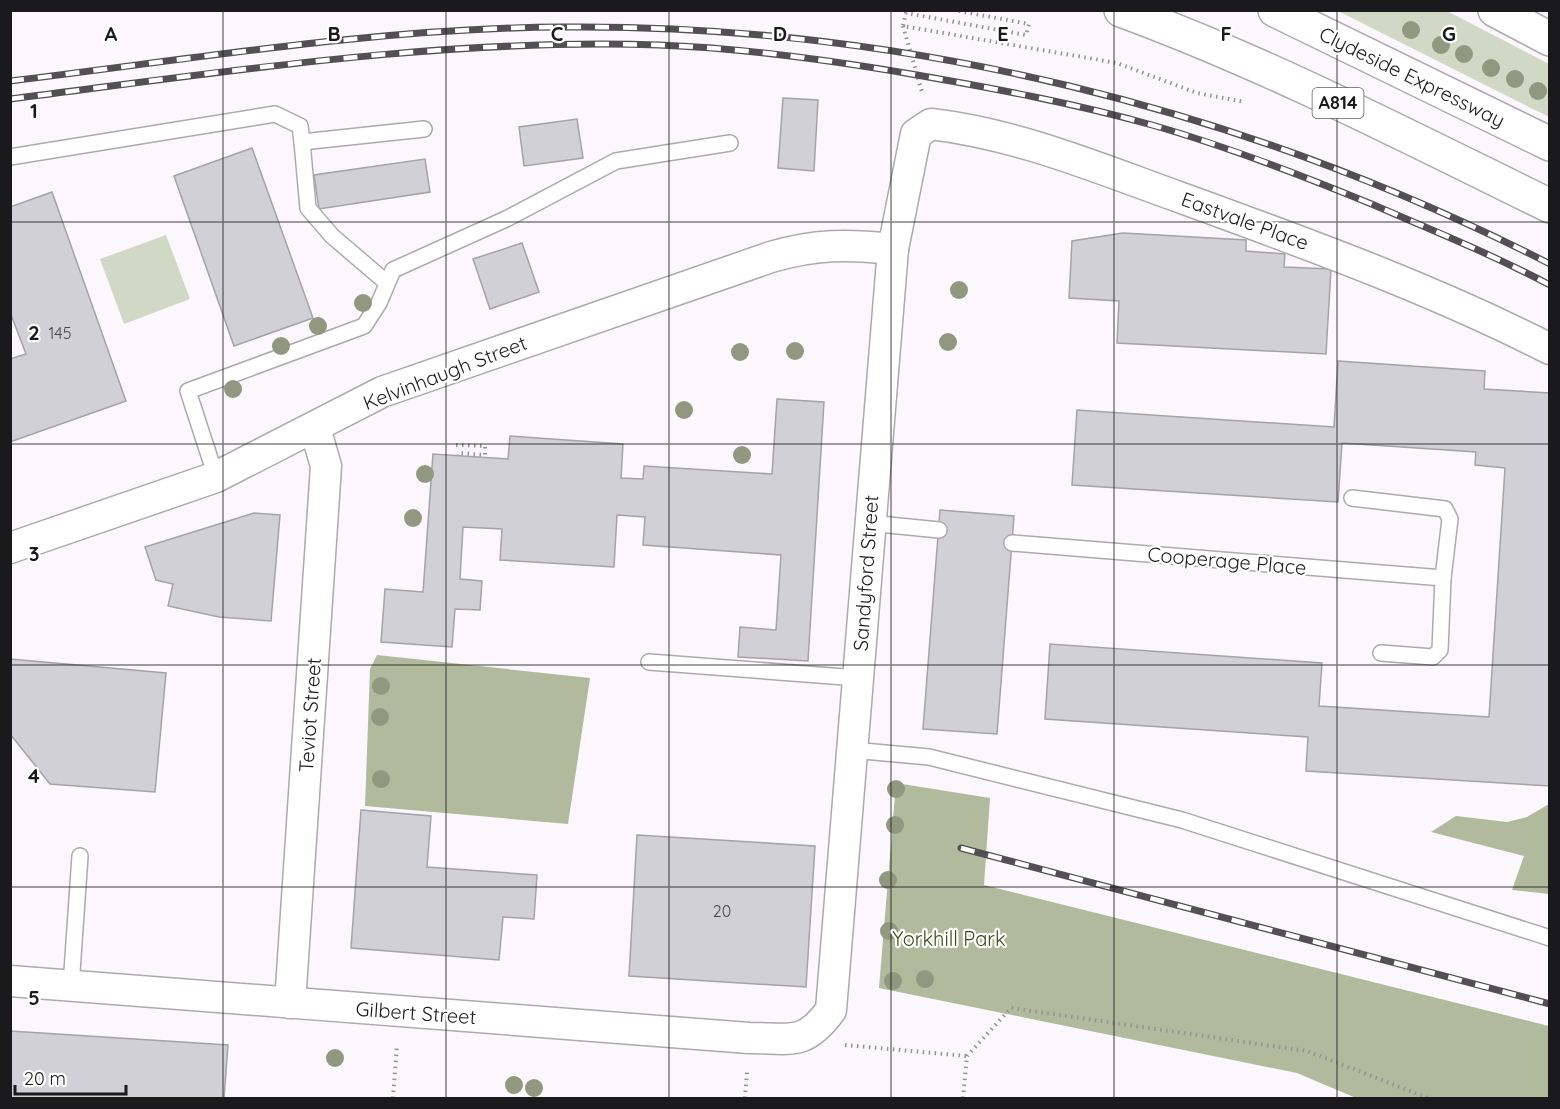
<svg xmlns="http://www.w3.org/2000/svg" width="1560" height="1109" font-family="Quicksand,sans-serif">
<style>
.green{fill:#d1d8c5}
.forest{fill:#b1ba9d}
.building{fill:#d1d0d6;stroke:#a4a3a9;stroke-width:1.5}
.lines{fill:none;stroke-linecap:round;stroke-linejoin:round}
.service-casing{stroke:#ada9af;stroke-width:18}
.minor-casing{stroke:#ada9af;stroke-width:33}
.tertiary-casing{stroke:#ada9af;stroke-width:36}
.primary-casing{stroke:#ada9af;stroke-width:36}
.path{stroke:#959397;stroke-width:4;stroke-dasharray:1.5 4.5;stroke-linecap:butt}
.service{stroke:#fff;stroke-width:15}
.minor{stroke:#fff;stroke-width:30}
.tertiary{stroke:#fff;stroke-width:33}
.primary{stroke:#fff;stroke-width:33}
.rail-casing{stroke:#525053;stroke-width:7}
.rail{stroke:#fff;stroke-width:4.5;stroke-dasharray:14;stroke-linecap:butt}
.tree{fill:#929780}
.grid{fill:none;stroke:#1a191b;stroke-width:1.5;stroke-opacity:0.55}
.labels{text-anchor:middle;stroke-width:4.5;stroke-linejoin:round;paint-order:stroke}
.number-label{font-size:16px;fill:#48474a}
.shield{fill:#fff;stroke:#5f5e5f;stroke-width:1.5}
.shield-label{font-size:18px;font-weight:bold;fill:#1a191b}
.street-label{font-size:20px;fill:#1a191b;stroke:#fff}
.park-label{font-size:20px;fill:#3d4819;stroke:#fff}
.grid-label{font-size:20px;text-anchor:middle;font-weight:bold;fill:#1a191b;stroke:#fff;stroke-width:4.5;stroke-linejoin:round;paint-order:stroke}
</style>
<rect width="100%" height="100%" fill="#fbf7fd"/>
<g class="green">
<polygon points="1445,10 1549,64 1549,117 1338,11"/>
<polygon points="166,235 190,299 124,324 100,259"/>
</g>
<g class="forest">
<polygon points="377,655 590,678 568,824 365,806 370,669"/>
<polygon points="896,783 990,798 984,885 1549,1026 1549,1098 1356,1098 1297,1073 879,988"/>
<polygon points="1549,804 1549,894 1512,890 1524,856 1431,832 1456,816 1507,822 1527,817"/>
</g>
<g class="building">
<polygon points="783,98 818,100 814,171 778,168"/>
<polygon points="577,119 583,158 524,166 519,127"/>
<polygon points="252,148 313,318 234,346 174,176"/>
<polygon points="425,159 430,192 319,209 314,175"/>
<polygon points="52,192 126,401 10,442 10,359 26,354 10,312 10,207"/>
<polygon points="1123,233 1246,240 1246,251 1285,254 1284,267 1331,269 1326,354 1117,343 1119,301 1069,298 1072,241"/>
<polygon points="522,243 539,292 490,309 473,259"/>
<polygon points="1338,361 1485,371 1484,389 1550,393 1550,786 1306,771 1308,737 1045,719 1050,644 1322,663 1319,706 1489,717 1505,468 1475,465 1476,452 1342,443 1338,502 1072,485 1077,410 1334,427"/>
<polygon points="777,399 824,402 808,661 738,657 740,627 776,630 781,555 643,545 645,517 617,515 614,567 500,560 502,529 463,527 460,579 482,581 480,610 455,609 452,647 381,642 385,589 423,592 433,454 508,459 510,436 623,444 621,478 643,479 644,466 772,474"/>
<polygon points="940,510 1014,516 997,734 923,729"/>
<polygon points="254,513 280,515 271,621 219,617 168,606 173,584 156,580 145,547"/>
<polygon points="10,659 166,673 155,792 50,784 10,734"/>
<polygon points="361,810 431,816 427,867 537,875 534,919 503,917 499,960 351,948"/>
<polygon points="637,835 815,846 806,987 629,976"/>
<polygon points="10,1031 228,1045 224,1098 10,1098"/>
</g>
<g class="lines">
<defs>
<g id="service">
<polyline points="10,157 275,114 300,126 302,142"/>
<polyline points="387,283 332,236 308,208 302,142 424,129"/>
<polyline points="216,477 188,391 364,326 379,303 393,270 506,219 616,161 730,143"/>
<polyline points="1352,498 1445,509 1450,519 1443,578 1440,650 1433,657 1381,653"/>
<polyline points="869,523 939,530"/>
<polyline points="1012,543 1443,578"/>
<polyline points="649,662 858,678"/>
<polyline points="852,750 929,757 1182,820 1550,938"/>
<polyline points="71,986 80,856"/>
</g>
<g id="minor">
<path d="M10,548l206,-71 166,-85 389,-135c44,-13 76,-13 122,-8"/>
<path d="M10,981l739,57c42,0 55,9 82,-28l62,-761 23,-115 15,-10c86,10 167,44 248,73 126,46 251,91 371,152"/>
<polyline points="290,1003 326,466 315,428"/>
</g>
<polyline id="tertiary" points="1495,10 1550,39"/>
<g id="primary">
<path d="M1121,10c147,54 288,127 429,196"/>
<polyline points="1275,10 1550,144"/>
</g>
</defs>
<use href="#service" class="service-casing"/>
<use href="#minor" class="minor-casing"/>
<use href="#tertiary" class="tertiary-casing"/>
<use href="#primary" class="primary-casing"/>
<g class="path">
<polyline points="953,10 1029,24 1026,35 906,13 903,26 1117,63 1197,93 1245,102"/>
<polyline points="903,26 922,92"/>
<polyline points="456,445 485,446 485,455 459,453 458,455"/>
<polyline points="845,1045 967,1056"/>
<polyline points="393,1098 397,1045"/>
<polyline points="745,1098 747,1072"/>
<polyline points="963,1098 967,1056 1011,1008 1307,1051 1428,1098"/>
</g>
<use href="#service" class="service"/>
<use href="#minor" class="minor"/>
<use href="#tertiary" class="tertiary"/>
<use href="#primary" class="primary"/>
<defs>
<g id="rail">
<path d="M10,81c184,-22 368,-53 553,-54 341,-3 683,82 987,237"/>
<path d="M10,99c215,-27 432,-61 649,-54 84,3 169,15 252,29 81,14 162,29 241,51 74,21 146,49 217,78 61,26 122,51 181,82"/>
<polyline points="961,848 1550,1004"/>
</g>
</defs>
<use href="#rail" class="rail-casing"/>
<use href="#rail" class="rail"/>
</g>
<g class="tree">
<circle cx="1411" cy="30" r="9"/>
<circle cx="1441" cy="45" r="9"/>
<circle cx="1464" cy="54" r="9"/>
<circle cx="1491" cy="68" r="9"/>
<circle cx="1515" cy="79" r="9"/>
<circle cx="1538" cy="91" r="9"/>
<circle cx="959" cy="290" r="9"/>
<circle cx="363" cy="303" r="9"/>
<circle cx="318" cy="326" r="9"/>
<circle cx="948" cy="342" r="9"/>
<circle cx="281" cy="346" r="9"/>
<circle cx="795" cy="351" r="9"/>
<circle cx="740" cy="352" r="9"/>
<circle cx="233" cy="389" r="9"/>
<circle cx="684" cy="410" r="9"/>
<circle cx="742" cy="455" r="9"/>
<circle cx="425" cy="474" r="9"/>
<circle cx="413" cy="518" r="9"/>
<circle cx="381" cy="686" r="9"/>
<circle cx="380" cy="717" r="9"/>
<circle cx="381" cy="779" r="9"/>
<circle cx="896" cy="789" r="9"/>
<circle cx="895" cy="825" r="9"/>
<circle cx="888" cy="880" r="9"/>
<circle cx="889" cy="931" r="9"/>
<circle cx="925" cy="979" r="9"/>
<circle cx="893" cy="981" r="9"/>
<circle cx="335" cy="1058" r="9"/>
<circle cx="514" cy="1085" r="9"/>
<circle cx="534" cy="1088" r="9"/>
</g>
<path class="grid" d="M223,10v1088M446,10v1088M669,10v1088M891,10v1088M1114,10v1088M1337,10v1088M10,222h1540M10,444h1540M10,665h1540M10,887h1540"/>
<g class="labels">
<g class="number-label">
<text x="60" y="339">145</text>
<text x="722" y="917">20</text>
</g>
<rect class="shield" x="1312.5" y="88" width="51" height="30" rx="4.5"/>
<g class="shield-label">
<text x="1338" y="109">A814</text>
</g>
<g class="street-label">
<text transform="translate(1412 77) rotate(26)" y="7">Clydeside Expressway</text>
<text transform="translate(1245 221) rotate(20)" y="7">Eastvale Place</text>
<text transform="translate(445 373) rotate(-21)" y="7">Kelvinhaugh Street</text>
<text transform="translate(1227 561) rotate(5)" y="7">Cooperage Place</text>
<text transform="translate(866 573) rotate(-86)" y="7">Sandyford Street</text>
<text transform="translate(310 715) rotate(-86)" y="7">Teviot Street</text>
<text transform="translate(416 1013) rotate(4)" y="7">Gilbert Street</text>
</g>
<g class="park-label">
<text x="949" y="946">Yorkhill Park</text>
</g>
</g>
<g class="grid-label">
<text x="111" y="41">A</text>
<text x="334" y="41">B</text>
<text x="557" y="41">C</text>
<text x="780" y="41">D</text>
<text x="1003" y="41">E</text>
<text x="1226" y="41">F</text>
<text x="1449" y="41">G</text>
<text x="34" y="118">1</text>
<text x="34" y="340">2</text>
<text x="34" y="561">3</text>
<text x="34" y="783">4</text>
<text x="34" y="1005">5</text>
</g>
<rect width="1560" height="1109" fill="none" stroke="#1a191b" stroke-width="24"/>
<path d="M15 1085v9h111v-9" fill="none" stroke="#1a191b" stroke-width="3"/>
<text x="24" y="1085" font-size="18" fill="#1a191b" stroke="#ffffff" stroke-width="4.5" paint-order="stroke">20 m</text>
</svg>
